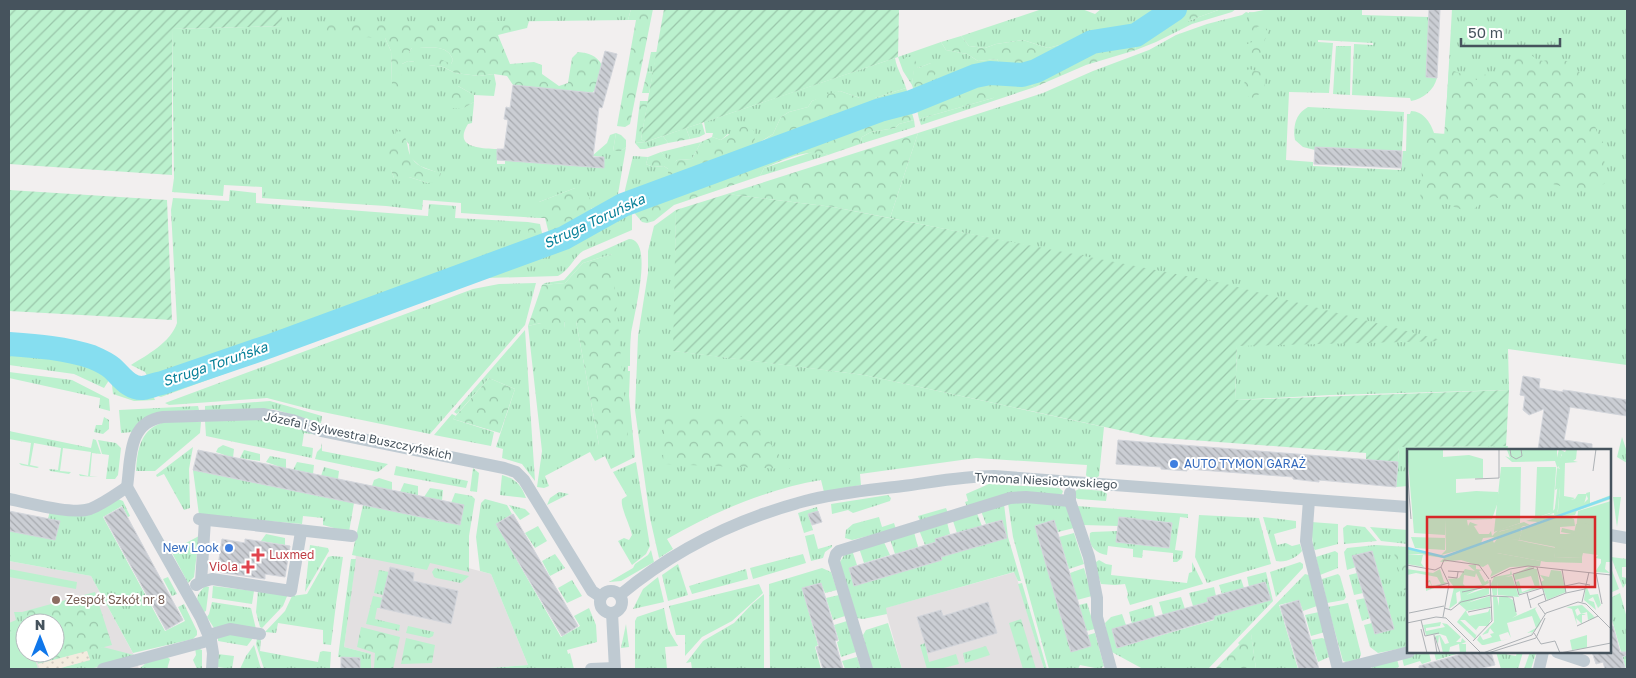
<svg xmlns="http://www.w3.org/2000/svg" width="1636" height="678" font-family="'Golos Text',sans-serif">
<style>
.education{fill:#e3e0e1;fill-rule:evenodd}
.grass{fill:url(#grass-tufts);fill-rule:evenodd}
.forest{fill:url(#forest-crowns)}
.sand{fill:url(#sand-dots)}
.garden{fill:url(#garden-furrows)}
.pitch{fill:#bbf1ce}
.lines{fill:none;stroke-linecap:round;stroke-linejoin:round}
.river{stroke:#86def0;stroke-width:24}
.building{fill:url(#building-back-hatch);stroke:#d2d5db}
.street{stroke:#bfcad2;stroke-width:12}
.shop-dot{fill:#3f7fe0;stroke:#fff;stroke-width:2}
.health-dot{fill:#e0444e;stroke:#fff;stroke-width:2}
.education-dot{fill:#8d6e63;stroke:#fff;stroke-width:2}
.labels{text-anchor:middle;stroke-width:4;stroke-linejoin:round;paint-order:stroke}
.street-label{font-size:12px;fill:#46535d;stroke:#fff}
.shop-label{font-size:12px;fill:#366cbe;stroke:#fff;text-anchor:start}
.health-label{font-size:12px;fill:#be3a42;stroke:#fff;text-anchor:start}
.education-label{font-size:12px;fill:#785e54;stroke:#fff;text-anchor:start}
.water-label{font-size:14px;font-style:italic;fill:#078099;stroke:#fff}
.inset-river{fill:none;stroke:#86def0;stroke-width:2.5}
.inset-road{fill:none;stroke:#adb1b5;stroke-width:1}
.view{fill:#d62828;fill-opacity:0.15;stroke:#d62828;stroke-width:2.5}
.inset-edge{fill:none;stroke:#46535d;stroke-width:2.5}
</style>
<defs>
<pattern id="grass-tufts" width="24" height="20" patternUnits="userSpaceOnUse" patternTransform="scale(1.25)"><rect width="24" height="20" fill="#bbf1ce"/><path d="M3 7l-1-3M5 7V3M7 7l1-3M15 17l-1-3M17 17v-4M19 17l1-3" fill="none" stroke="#9ac6aa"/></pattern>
<pattern id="forest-crowns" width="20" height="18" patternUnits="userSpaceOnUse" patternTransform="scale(1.25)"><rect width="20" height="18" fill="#bbf1ce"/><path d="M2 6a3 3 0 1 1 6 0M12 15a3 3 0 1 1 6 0" fill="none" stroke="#9ac6aa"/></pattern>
<pattern id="sand-dots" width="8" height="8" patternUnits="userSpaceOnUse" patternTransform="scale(1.25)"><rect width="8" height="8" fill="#f3ecdf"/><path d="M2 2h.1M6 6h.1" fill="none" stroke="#d2ccc2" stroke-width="1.8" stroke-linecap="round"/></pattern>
<pattern id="garden-furrows" width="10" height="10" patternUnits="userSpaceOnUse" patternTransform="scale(1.25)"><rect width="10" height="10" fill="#bbf1ce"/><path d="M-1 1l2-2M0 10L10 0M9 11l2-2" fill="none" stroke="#9ac6aa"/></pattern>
<pattern id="building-back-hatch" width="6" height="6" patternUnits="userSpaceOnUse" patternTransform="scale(1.25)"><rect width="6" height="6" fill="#cbced4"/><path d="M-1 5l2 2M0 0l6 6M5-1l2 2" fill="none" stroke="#a7aaaf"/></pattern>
</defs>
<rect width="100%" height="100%" fill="#f2efef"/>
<g class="education">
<polygon points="358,539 491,574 528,665 477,669 371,669 371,654 344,647"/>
<path d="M9,561l82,15 44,81 4,12h-130zM25,623h30v30h-30z"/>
<polygon points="1015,572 1044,669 902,669 885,608"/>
</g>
<g class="grass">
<path d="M282,9h349l-3,11 -247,3 4,15 6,13 1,33 10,3v-23l6,-3 7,1 -6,-10 3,-4c14,1 35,-6 41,12l-2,4 -22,1 14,2 12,6 24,3 15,-2 2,10 -2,12 -20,-1 -16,-9 3,23 13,-7 -2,21 -4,1c-15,24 12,24 29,25v15h8v-15l99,18v-10l-12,-1 15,-13 3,-8 6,-2 -3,18h8l5,-4 -9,53 -27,9 -15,-21 -36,14v16l-78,-5v-10l-38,-3 -1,10 -36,-4 -124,-8v-11l-38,-2 -1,11 -51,-4 2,-14 -2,-149 110,-3zM397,131l12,13 1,13 10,9 21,8 -13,9 -19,-6 -15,1c-8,-21 -2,-27 3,-47z"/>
<polygon points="1042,9 1082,9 1095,14 1101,9 1166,9 1133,31 1095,39 1075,45 1071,42 1048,48 1023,40 996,44 985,48 969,46 961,36"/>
<polygon points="1221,9 1236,9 1232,12 1192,24 1156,42 1136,50 1134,40 1148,31 1154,32 1171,21 1188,21"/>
<path d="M1269,9h93v6l67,2 -3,60 11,1c-3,12 -14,21 -26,23l-1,-3 -58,-3 2,-51 19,1v-2l-55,-3v2l15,1 -4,50 -40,-1 -3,68 27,2v4l88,4 2,-19h3l1,-37h3l1,-3c12,0 20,12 23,22l11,1 7,-125h175v356l-119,-16 1,41 -179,5 -95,5 2,-54 7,-1 -1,-56 -353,-71 28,-85 125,-40 50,-22 56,-21 27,-15 31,-11 35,-9 4,-3 3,1z"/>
<polygon points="941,42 946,50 967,54 978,61 997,59 1003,70 983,70 926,91 924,85 931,63 918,68 915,63 912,85 903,71 898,57"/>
<polygon points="1336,46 1351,46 1350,95 1333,94"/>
<polygon points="651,52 657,52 653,73 647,72"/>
<path d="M895,58c2,12 8,19 11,30l-31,10h-15l-20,-7 -28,10 -4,6 -19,5 -8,5 -8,17 -21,13 -24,-13 -7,6 -9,-3 1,-4h-7l-2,-11z"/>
<polygon points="990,77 1018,78 1035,87 921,125 919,119 993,98 1000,85"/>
<path d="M1308,107l96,5 -2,39 -86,-4 -1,3 -12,-3 -8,-7c-2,-13 0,-26 13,-33z"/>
<polygon points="914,120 915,127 860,144 862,137 871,132 895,128 899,124"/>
<polygon points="702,123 705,134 699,137 690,139 686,128"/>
<polygon points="663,136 668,143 645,149 640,149 635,143 645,142"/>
<polygon points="701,142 692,159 677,160 672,165 661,152"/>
<polygon points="812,152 821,152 828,155 760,176 764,168"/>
<polygon points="633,156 648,157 646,164 653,167 664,166 668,169 668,177 659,185 659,190 626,201 625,190"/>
<path d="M230,190l26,3v10l172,13 1,-12 27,2 -1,12 73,4v17l-5,10 -374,130 -4,-7 -14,-7c16,-10 40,-23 46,-42l-6,-113 2,-12 56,3z"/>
<path d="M676,210l-2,141 190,24 240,52 -5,49 -3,2h-8l-2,-3 1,-10 -111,-7 -116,16 1,11 -37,7 -3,-12c-54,9 -107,32 -154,59l6,10 -14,9 -9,-40 -15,-108 2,-48 1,-26 10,-63v-22l6,-25z"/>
<path d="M632,214v16l-49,21c-10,7 -13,19 -25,25l-72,2 -325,119 -4,-1 -4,-7 410,-148 30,-15z"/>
<path d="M629,239c26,0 4,79 2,95 -1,10 -1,21 -1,32h-2v5h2l-1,25 6,61 -24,12 -6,-13 -10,5 -5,-9 -45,24 4,10 -5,2 -7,-1 5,-36 -14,-125 13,-3 24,5 -1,-7h12l23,124 13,-191 -29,9 -18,20 -23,2 3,-2 19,-3 18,-20z"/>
<polygon points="536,283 525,325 430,434 313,410 267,398 169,405 165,403 473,289 499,284"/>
<polygon points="525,330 535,481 522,464 502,458 503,449 496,447 515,389 489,378 457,414 454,412"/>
<path d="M9,348c27,1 54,3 80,13 8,3 16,8 24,13l-9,14 -30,-14 -65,-9z"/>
<polygon points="9,372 72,380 109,399 110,411 99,408 100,398 9,378"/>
<polygon points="118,378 132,389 150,389 155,400 134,401 113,394 112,385"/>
<polygon points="270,401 322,416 321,423 273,409 205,411 205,406"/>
<polygon points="198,406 199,410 155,413 132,432 121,433 119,410"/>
<polygon points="452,414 456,416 453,419 494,432 491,446 434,435"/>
<polygon points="104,417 109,420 109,429 103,434 94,432 96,425 102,425"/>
<polygon points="271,419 319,435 304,433 302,446 313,448 312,458 206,436 205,421"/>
<path d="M165,422h36l-1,11 -45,38h-19c1,-22 5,-43 29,-49z"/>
<polygon points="9,431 91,448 93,439 96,440 101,454 92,453 90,476 98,477 80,476 79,474 88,476 91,452 63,448 60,471 71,472 69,474 50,471 49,469 58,470 61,448 34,443 30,465 39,467 37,468 21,465 19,463 28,465 31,443 9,439"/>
<polygon points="1622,437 1627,452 1627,463 1617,457"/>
<polygon points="98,440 116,443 121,448 118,475 115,479 106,479 109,455 102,454"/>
<polygon points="322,443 322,451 388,464 378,472 315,459 317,452 321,448"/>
<polygon points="223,445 234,449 233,458 216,452 218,448"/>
<polygon points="1508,446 1507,450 1408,450 1408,486 1396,487 1399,447"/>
<polygon points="193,447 189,469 190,508 184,510 164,474 157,477 156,475"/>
<polygon points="244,450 260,454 260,461 240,458"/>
<polygon points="270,456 286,459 286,469 266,462"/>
<polygon points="297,462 314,465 313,474 293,470"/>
<path d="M636,462l14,84 -4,8 -14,11 -14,-24 6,-3 5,2 3,-5c-2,-10 -12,-28 -10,-36l5,-3 -14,-24z"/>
<polygon points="396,466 468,481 466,488 394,475"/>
<polygon points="324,467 339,471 338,479 321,476"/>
<polygon points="473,468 479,473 477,492 470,491"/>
<polygon points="193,470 354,503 349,532 323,525 323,518 303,516 302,524 199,515"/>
<path d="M502,475c14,4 19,10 24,23l-26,-3z"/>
<polygon points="379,478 392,482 392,490 372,486 374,480"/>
<polygon points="404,483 418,486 418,496 400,492"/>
<polygon points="989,484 1059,488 1063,491 1062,494 967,507 965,502 968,501 966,494"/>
<polygon points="430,488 443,490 442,501 424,497"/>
<polygon points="1079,489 1104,491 1107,494 1106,501 1078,499 1076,498 1075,491"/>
<polygon points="559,492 569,494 547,505 550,498"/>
<polygon points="455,493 472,496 475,499 469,536 469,572 430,563 427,570 352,555 363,505 451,503"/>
<polygon points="888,495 891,498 890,501 853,513 848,510 832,514 831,504"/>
<polygon points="1613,497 1621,497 1617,527"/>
<polygon points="118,499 123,501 130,516 128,517 122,506 103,517 165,631 185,621 178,607 184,604 197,631 197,635 193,639 133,653 91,576 9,561 9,531 55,539 60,521 48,519 50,510"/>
<polygon points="485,499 507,505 512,514 496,524 561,637 580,626 574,616 589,608 596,625 597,642 567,650 568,654 570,653 574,669 477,669 528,665 491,574 480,571 476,537 481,503"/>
<polygon points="1014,501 1067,505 1074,528 1058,532 1054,520 1035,526 1071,652 1091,646 1088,635 1095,633 1104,666 1100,669 1080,665 1078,669 1049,669 1013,537 1008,503"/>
<polygon points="1004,504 1008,537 1021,581 1018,581 1014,572 886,608 887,614 863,619 857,618 840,562 846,552 852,550 857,565 849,568 854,586 942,560 941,557 1006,538 1002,520 986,524 981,511"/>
<polygon points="509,505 525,509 530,514 520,520"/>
<path d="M1076,506l112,8v4l-8,-1 -5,33 8,1 -1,7 -5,4h-4v-9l-30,-3 -1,8 -9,-1v-8l-25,-3 -1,9c-12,-2 -19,-9 -17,-22l2,-1 25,-1v11l52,6 3,-24 -53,-7 -1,9 -35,-1z"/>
<polygon points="817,507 818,511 808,514 813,530 804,533 798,513"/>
<polygon points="946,508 948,513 920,521 918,516"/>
<polygon points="976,511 982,526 957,533 953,521"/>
<polygon points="1199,515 1259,518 1271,564 1207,583 1195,557"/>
<polygon points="879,517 882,527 894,523 896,529 852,540 845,538 846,530 853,524"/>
<path d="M1263,517l33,4v7l-22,6 3,11 9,-2 6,3 8,-2 2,7c-6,7 -17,12 -26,10z"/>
<polygon points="947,522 950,534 936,539 936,542 925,545 919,530"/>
<polygon points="1311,522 1338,524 1338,544 1315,550 1313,548"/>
<polygon points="1347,525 1365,527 1377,541 1344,544 1343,528"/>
<polygon points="538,526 547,541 535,548 525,533"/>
<polygon points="1370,527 1408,530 1408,544 1381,541"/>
<polygon points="914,532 918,547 895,554 890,539"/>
<polygon points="1074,533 1084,564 1069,569 1059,537"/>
<polygon points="266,534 285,538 285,545 261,541"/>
<polygon points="814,534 818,549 832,545 832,547 825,552 823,558 811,561 805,536"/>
<polygon points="199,536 194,577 188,583 171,551"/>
<polygon points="883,540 890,555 864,563 859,548"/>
<polygon points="310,545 328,548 329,551 305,592"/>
<polygon points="1376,545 1408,547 1408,554 1395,554 1407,600 1408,600 1408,647 1378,653 1370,647 1364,625 1372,623 1375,634 1394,628 1372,551 1353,556 1356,567 1347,570 1344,552 1347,548"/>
<polygon points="651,550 654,562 621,581 609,582 633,568 635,564 648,555"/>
<polygon points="1335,551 1338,553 1338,568 1320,575 1316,557"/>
<polygon points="555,554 565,568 550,576 542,561"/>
<polygon points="803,554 806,563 753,579 750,568"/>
<polygon points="332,556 343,557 336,604 331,645 323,644 323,630 278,623 276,633 265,632 285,611 292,596 307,594 328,557"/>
<polygon points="1611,557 1627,559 1627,567 1622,567 1622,577 1627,578 1627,582 1623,588"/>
<polygon points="351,559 356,559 344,647 371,654 371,669 360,669 360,658 338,657"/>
<polygon points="1099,560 1106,564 1112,565 1111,575 1187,583 1189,573 1192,572 1192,562 1203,584 1130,605 1127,597 1128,594 1125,584 1115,585 1101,584 1095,566 1096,562"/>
<polygon points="1300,562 1303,564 1303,568 1276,597 1270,572"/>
<polygon points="678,564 688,595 668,601 662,575"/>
<polygon points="1610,565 1619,589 1610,593"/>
<polygon points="435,568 469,576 468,577 461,583 436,578 434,577 432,572"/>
<polygon points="822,568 831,572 837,590 825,593 821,583 802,588 818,645 815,647 821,669 770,669 769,584"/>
<polygon points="1084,568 1092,596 1077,600 1070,573"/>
<polygon points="746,569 748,579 692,594 689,586"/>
<polygon points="379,570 389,572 383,595 374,593"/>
<polygon points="1266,572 1273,601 1208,669 1143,669 1110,651 1105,623 1111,617 1122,614 1126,625 1112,630 1117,648 1214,620 1214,616 1270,600 1265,582 1249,587 1247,577"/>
<polygon points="1357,573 1363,593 1354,595 1349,575"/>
<polygon points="1305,574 1309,575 1317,606 1303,611 1299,600 1279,605 1298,669 1256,669 1251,634 1240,645 1238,643"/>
<polygon points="1338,574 1340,576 1346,597 1344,600 1327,603 1322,579"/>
<polygon points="168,577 177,594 172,596 163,579"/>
<polygon points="658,577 664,602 633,609 643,589"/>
<polygon points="1241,579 1244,588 1222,594 1219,585"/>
<polygon points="572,580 582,596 567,603 558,588"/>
<polygon points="1022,583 1047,669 1044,669 1018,584"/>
<polygon points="759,584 763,593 732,621 702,637 685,656 685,635 676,635 669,606"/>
<path d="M205,586l4,1 -3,24 -2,1c-8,-13 -10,-14 1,-26z"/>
<polygon points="213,586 254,591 252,604 212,598"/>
<polygon points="1214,587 1216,596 1208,602 1193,606 1189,593"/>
<polygon points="258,591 288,594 283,606 262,628 260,627 256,612"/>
<polygon points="1620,593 1627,618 1627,669 1625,669 1626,669 1610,613 1610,598"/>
<polygon points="764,594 764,669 692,669 691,662 686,663 703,641 734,623 752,604"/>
<polygon points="839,595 845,616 833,620 826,598"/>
<polygon points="373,596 383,598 380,608 377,608 375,619 400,625 399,631 366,624"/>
<polygon points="1181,597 1185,609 1163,615 1159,602"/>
<polygon points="1365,598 1370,618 1362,621 1356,600"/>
<polygon points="212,602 251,608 256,629 214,628 207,617 209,614"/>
<polygon points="1087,603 1095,629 1086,631 1079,605"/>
<polygon points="1348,603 1361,654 1359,660 1346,662 1343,661 1328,607"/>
<polygon points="1152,605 1155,617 1132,624 1129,612"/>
<polygon points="664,608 668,629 678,646 665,647 667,669 635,669 635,621 637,617"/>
<polygon points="14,612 22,612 26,623 25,629 9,633 9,623 16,620"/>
<polygon points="1319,612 1325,632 1311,636 1305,615"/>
<polygon points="847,621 856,652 841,657 837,642 839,641 834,625"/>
<polygon points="888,623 902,669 871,669 863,635 866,630"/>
<polygon points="626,624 629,647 621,648"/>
<polygon points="408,626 434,632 433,636 429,638 406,633"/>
<polygon points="230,633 253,638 247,646 218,641 218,634"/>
<polygon points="1322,638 1325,639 1329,657 1318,662 1311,640"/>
<polygon points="257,639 261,639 260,651 318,662 320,652 323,651 331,652 330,669 264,669 256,644"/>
<polygon points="925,643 929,662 956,654 959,664 940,669 927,669 920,645"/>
<polygon points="254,645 261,669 240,669 246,656"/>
<polygon points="986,646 990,655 965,663 963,653"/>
<polygon points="103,647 138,656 90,669 57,669 90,660 87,651"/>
<polygon points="195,647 202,650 202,669 197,669 193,660 196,655"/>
<polygon points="1434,652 1463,652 1436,660"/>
<polygon points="1496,652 1505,652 1505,654 1516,656 1517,652 1523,652 1518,669 1501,669"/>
<polygon points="1530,652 1536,653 1531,669 1524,669"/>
<polygon points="1419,653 1429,653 1431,661 1422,664 1420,661 1404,666 1402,658"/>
<polygon points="218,654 234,656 232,669 217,667"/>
<polygon points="167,657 170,659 167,669 139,669 146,663"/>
<polygon points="857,657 861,669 845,669 842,661"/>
<polygon points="1397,659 1399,667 1393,669 1372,669 1372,666"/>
</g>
<g class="forest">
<polygon points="631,9 653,9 630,124 625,127 617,126 636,20 628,20"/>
<polygon points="1183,9 1221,9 1188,21 1171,21 1154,32 1148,31"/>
<path d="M1249,12l11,1 2,4 1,8 -6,2 1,5h3v-3l3,-2 4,5 -4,10 -5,2 3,4 -1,7 -7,5 -9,-3v-12l7,-3c3,-11 -4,-19 -3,-30z"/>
<path d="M529,21l-2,7 -29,7 12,29 24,-2 8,3v9l17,12 9,-3 4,-25 6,-6c11,1 18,3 24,13l-7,25 -3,3 -79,-8 -6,-9 -13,-2 -15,2 -24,-3 -12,-6 -14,-2 2,-6 7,-1 13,6 2,-4c-6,-18 -27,-11 -41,-12l-3,4 6,4v6l-7,-1 -6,3v23l-7,2 -3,-5 -1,-33 -6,-13 -60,-3 3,-13z"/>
<path d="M961,36l8,10 16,2 11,-4 27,-4 25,8 23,-6 4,3c-23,11 -46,28 -72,25l-6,-11 -19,2 -11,-7 -21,-4 -5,-8z"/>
<polygon points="1134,40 1136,50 1086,65 1035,87 1018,78 1044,72 1094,45"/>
<path d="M1523,54h7l6,5 7,2 9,-2 15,2 20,18 3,16 -4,15 2,7 6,5 5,17 4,3 3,6 -2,12 4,17 -3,6 -7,5 -7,1 -6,-1h-17l-19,-5 -9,1 -19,18c-11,-1 -27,-7 -35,-4 -7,4 -11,14 -19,13 -7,-1 -15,-6 -23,-8 -7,-1 -16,0 -24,-1l4,-66 20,1 5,-68 28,11 6,-5 17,-3 14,-15z"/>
<polygon points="906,57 914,57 918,68 931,63 936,66 936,73 932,80 926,82 924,85 926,91 916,97 912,85 914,66 904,64 903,61"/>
<path d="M1249,69l12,3c7,12 4,21 -9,26l-8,-3 1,-23z"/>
<polygon points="647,72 653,73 649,93 642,93"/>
<polygon points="990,77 1000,85 999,94 993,98 919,119 916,105 967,83"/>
<polygon points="458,86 474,95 474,102 462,109 450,108 445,102 449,88"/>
<polygon points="906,88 910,99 878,107 659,190 659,185 668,177 668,169 664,166 653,167 646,164 648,157 661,152 672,164 677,160 692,159 701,142 712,137 721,140 740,127 748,126 754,131 755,138 753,147 773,134 781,117 789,112 808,107 812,101 827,94 840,91 860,98 875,98"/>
<polygon points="640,101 648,101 641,139 645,142 635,143"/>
<path d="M910,106l4,14 -15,4 -4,4 -24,4 -9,5 -2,7 -32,11c-20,-8 -46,6 -64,13l-4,8 -86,29 -20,16 -7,2 -5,-1 -11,-13 2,-5z"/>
<polygon points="686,128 690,139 668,143 663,136"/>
<path d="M397,130c14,7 8,19 15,28 6,10 18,12 29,15l-3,9 -10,1 -19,-6 -8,5 -7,-4 -4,-11 -4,-1v-17l5,-1z"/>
<polygon points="616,133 621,135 626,140 626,147 621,151 613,151"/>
<polygon points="918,133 890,218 833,207 727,194"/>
<polygon points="575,188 582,189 590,198 591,209 617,200 616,206 562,236 550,238 545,218 539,218 539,202"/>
<polygon points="528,222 540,224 544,242 523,249 528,239"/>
<polygon points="612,254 628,439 599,445 576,321 564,321 565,328 543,330 541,323 528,326 542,285 565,283 583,263"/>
<polygon points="489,378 515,389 500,433 453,419"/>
<polygon points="665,413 750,417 790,469 663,464"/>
<polygon points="1394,553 1408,554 1408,600 1407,601"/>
<polygon points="95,592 112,645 38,664 35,653 55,653 55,623 25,623 22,612"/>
<polygon points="1021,619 1036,669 1023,669 1009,623"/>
<polygon points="361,627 400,637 393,669 374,668 375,653 357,647"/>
<polygon points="1251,633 1256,669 1215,669"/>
<polygon points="406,638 435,645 432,663 401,664"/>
</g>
<polygon class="sand" points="87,651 90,660 57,669 40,669 38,664"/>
<g class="garden">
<polygon points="9,9 282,9 282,26 172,29 172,175 9,164"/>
<polygon points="664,9 899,9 898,57 645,142 641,139"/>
<polygon points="9,190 167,200 172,320 9,311"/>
<polygon points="727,194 833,207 1222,283 1445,341 1237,346 1235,400 1509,390 1506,446 1399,447 1398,462 1366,460 1366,453 1151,437 864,375 673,351 676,210"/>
</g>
<g class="pitch">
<polygon points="9,569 77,582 76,589 9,577"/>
<polygon points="25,628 25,653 33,653 38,669 9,669 9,633"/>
</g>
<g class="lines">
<path class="river" d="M9,344c28,2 56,4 83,13 7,3 14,6 20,11 9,8 17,21 31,20 6,-1 13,-4 19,-5l108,-37 294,-108 59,-33 257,-95 31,-8 64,-26 15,-3 32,2 14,-4 56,-29 44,-7 39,-26"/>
</g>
<g class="building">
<polygon points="1429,9 1440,9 1437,78 1426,77"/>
<polygon points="605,51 617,54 602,108 599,107 593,157 604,157 604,168 497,160 497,149 504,149 508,120 504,119 506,107 510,108 513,85 594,93"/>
<polygon points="1315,147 1402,151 1401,168 1314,164"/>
<polygon points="1523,376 1540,379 1539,388 1563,392 1563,390 1571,391 1627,400 1627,416 1570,407 1564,440 1592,444 1592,450 1538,450 1544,409 1529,415 1523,410 1525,396 1520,395"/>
<polygon points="1118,440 1398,462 1396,487 1319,480 1319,482 1293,479 1293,477 1187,469 1187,471 1161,469 1161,467 1116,464"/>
<polygon points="198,450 464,505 460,525 193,470"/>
<polygon points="122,507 183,620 166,630 104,517"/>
<polygon points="9,511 60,521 55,540 9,531"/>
<polygon points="818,511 822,522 812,525 808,514"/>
<polygon points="513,514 578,626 562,636 496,524"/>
<polygon points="1119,517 1172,523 1169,548 1116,542"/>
<polygon points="1002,520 1007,538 941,557 942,560 854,586 849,568 936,542 935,539"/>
<polygon points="1054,520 1091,646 1071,652 1035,526"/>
<polygon points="222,539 245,543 245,539 290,546 285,577 265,574 265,579 217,572"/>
<polygon points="1372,551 1394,629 1375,634 1352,556"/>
<polygon points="390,567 414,573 413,581 458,591 451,624 380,608"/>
<polygon points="1265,582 1271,600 1214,616 1214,619 1117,648 1112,629 1208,602 1207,598"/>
<polygon points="821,583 838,640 835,641 843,669 823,669 816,647 819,646 802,588"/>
<polygon points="1299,600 1303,614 1319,669 1299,669 1280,606"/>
<polygon points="988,602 997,633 928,653 917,617 941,610 943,616"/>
<polygon points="1613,626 1620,652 1627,652 1627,655 1622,657 1625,668 1605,669 1603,662 1596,664 1592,652 1610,652 1610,627"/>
<polygon points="1469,652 1491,652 1495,665 1479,669 1419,669 1419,666"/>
<polygon points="341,657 360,658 360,669 341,669"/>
</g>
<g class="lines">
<g class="street">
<path d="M127,487c4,-27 0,-65 36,-70l101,-3 28,6 30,11 182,37 12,4 8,8 68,111 9,6"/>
<polyline points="127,487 201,618 211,641 213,653 212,669"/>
<polyline points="1070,493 1070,501 1089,557 1097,598 1097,617 1111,669"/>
<path d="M9,499c20,4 63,16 81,10 13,-5 25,-14 37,-22"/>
<polyline points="1309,500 1306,541 1338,669"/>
<polyline points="199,519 352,536"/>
<polyline points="1610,535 1627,538"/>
<polyline points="201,582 212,579 291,591 301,532"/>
<polyline points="196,585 201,582 205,520"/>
<circle cx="611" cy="602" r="11"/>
<path d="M620,595c54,-45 117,-76 185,-94 31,-8 66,-11 98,-15 30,-4 60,-10 91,-10l414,31"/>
<polyline points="612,613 615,669"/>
<polyline points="209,635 230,629 260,634"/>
<polyline points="1557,652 1584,661"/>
<polyline points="103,669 211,640"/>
<polyline points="591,669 615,668"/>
<polyline points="867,669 834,561 836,554 839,551 1010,498 1026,497 1070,501"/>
<polyline points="1342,669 1409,652"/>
<polyline points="1539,669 1543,652"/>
</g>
</g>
<g class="shop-dot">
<circle cx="1174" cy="464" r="5"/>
<circle cx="229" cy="548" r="5"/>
</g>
<g class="health-dot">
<path d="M255.5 547.5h5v5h5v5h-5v5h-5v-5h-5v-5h5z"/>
<path d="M245.5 559.5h5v5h5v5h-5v5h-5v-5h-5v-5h5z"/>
</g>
<circle class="education-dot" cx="56" cy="600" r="5"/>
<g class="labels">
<g class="street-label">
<text transform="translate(358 436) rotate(12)" y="4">Józefa i Sylwestra Buszczyńskich</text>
<text transform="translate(1046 481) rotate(3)" y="4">Tymona Niesiołowskiego</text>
</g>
<g class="shop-label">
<text x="1184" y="468">AUTO TYMON GARAŻ</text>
<text x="219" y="552" text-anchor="end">New Look</text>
</g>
<g class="health-label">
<text x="269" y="559">Luxmed</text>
<text x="238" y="571" text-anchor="end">Viola</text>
</g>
<g class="education-label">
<text x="66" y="604">Zespół Szkół nr 8</text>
</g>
<g class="water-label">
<text transform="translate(594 221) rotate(-25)" y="5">Struga Toruńska</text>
<text transform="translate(215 364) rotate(-19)" y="5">Struga Toruńska</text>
</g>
</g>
<g transform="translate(1407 449)">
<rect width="204" height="204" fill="#f2efef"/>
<path d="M93,0h57v14l5,-8 -3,-6 6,3 2,-3h10l-1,10 -3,2 -10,-2 -5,8 2,3 -3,-3 -2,-6 -43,1 -7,-6 5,2 -3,-8zM152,25l2,3 -4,41 20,-8 -2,5 -8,1 7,3 1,7 -15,1v7h11l-10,-2 1,-4 14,3 2,-20 33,-10v61h-5l-1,7 5,4 -15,-1 6,-9v-4l-6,-1 3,-3 -15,-2 -1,4 -28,1 1,-11 -36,-7 3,-10 -5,1 38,-14 -17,5 -12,-1 22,-7 6,1zM69,42l22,1v7l2,-3 -8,23 -25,1 1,6 2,-4 8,3 -4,1 5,8h10l2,-3 1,5 6,-6 26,-8 6,3 -30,6 -5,6 -12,1 -2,5 11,-4 2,4 3,-4v14l44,8 -1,5 -30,1 -20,10 2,-5 -4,-8 -5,3 -22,-7 -21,2 4,-4 -21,-3 -2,8 3,4 -17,-3v-9h20l-8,-1 -12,1v-7l35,9 34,-11 -35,9 5,-5 -1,-30h11v-27zM171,45h9l-3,10 -2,-3 -13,8 -8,-3 6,-4 -4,-1 12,-2zM69,116v4l6,1 -3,1 6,11 3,-2 1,3 -23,12 23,-8v7l-22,9 23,-7v11l-24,4 1,2 2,3 19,-4 2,-4 1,11 -3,7h-9l-3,4 3,3 -14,-13h-5l16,15 1,-2 -2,6 -18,-17 9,-12 -8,-7 3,-3 -1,-9 -4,2 1,10 -8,6 5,-22 -6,-8 11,-1 6,-9 10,2 -7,-6zM69,124l6,12 -16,2 -3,-3 1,-9 11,2zM122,118l7,1h-5l6,1 3,19 -21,6 -3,-12 3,-1 3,11 13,-5 -4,-11 -16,4 -1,-6zM0,120l26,4 7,-4 4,13 4,1 -22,8v-5l6,1 -2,-5 -3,1 2,-3h1l2,6 9,-2 -4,-7 -21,-4 -9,2zM104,121l1,5 -7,2 7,-1 7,21 -21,-2 -1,-13v13l-4,1 -2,-12 3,-7 16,-3zM144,121l10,1 5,21 -19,8 -6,-18 3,-2 -4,-5 9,2zM179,136l4,10 8,-1 3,11 -3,3 -5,-11 -5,3 6,2 2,8 -12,-10zM99,147l7,4 4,15 -5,3 25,-11 -2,2 6,12 -2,5 -9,9 2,-3 -5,1 9,-5 -4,-12 -25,7 4,15 -3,-6 -9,3 2,6 7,-2 -24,6h-2l-5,-5 3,-5 3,5 9,-3 -2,-3 4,-1 -4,-5 -2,5 -6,2 12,-13 -1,-25h4l2,9v-9zM175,156l14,13 -4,-3 3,3 -7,2 -1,-8 -6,2 -3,-6 -3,2 2,6 3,-2h4l2,1h-4v9l-6,-6 1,7 -5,-16 -6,-2zM34,173l-1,4 -14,2v3l19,-4 -3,-4 5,1 14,13 -5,5h5l1,-4 4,4 -5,2h5v9h-6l-1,-9 -9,3 -1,6h-6l-4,-18 -1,9 -3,-8 5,-1 5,9 4,-1 -3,-7 -6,-2 -14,1 -3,-10zM180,186v12h3l-18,3 -2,-10z" fill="#bbf1ce" fill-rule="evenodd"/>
<path d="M152,0l3,4 -2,7 2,-2 16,4 -13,1 -1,33 11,2 -8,4 6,3 9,-5 2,3 4,-4 -2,-6 4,-1v11l21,-8v4l-54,19 -3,-5 -6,2 7,-6v-5l1,10 2,-3 2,-24 -5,3 2,-22 3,1 -4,-7zM113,74l4,1 -3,4 9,-2 -14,5h6l-3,9 -27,-1 4,-4 -2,-2 27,-7zM178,74l5,2 2,11 -19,2 3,-14z" fill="#bbf1ce"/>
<path d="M0,0h36v8l26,-2 14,4v19l-27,1v41h-11v15l-31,-2zM94,18h20l-1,56 -26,9zM130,18h19v3l-3,42 -18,6zM4,88l34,1v12l-30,-2zM95,88l74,15 -21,1 -1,5 28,-1v6l-36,-1 -49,-9v-14z" fill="#bbf1ce"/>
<path class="inset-river" d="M0,99l37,9 167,-60"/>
<path class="inset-road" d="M103,0l1,7 5,3 6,-3 -1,-7M0,18l4,52M186,22l3,-22M68,30l24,-1v-29M0,116l28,5 6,-3M34,118l3,-7 35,5 10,14M34,118l8,17 -6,33M130,118l9,34M127,119l-21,6 6,21 23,-7M41,122l16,1M189,124l6,31M41,128l9,1 1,-6M84,129l19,-9 18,-3 83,9M158,137l14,-3 11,2M23,139l19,-5M55,143l29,-6M120,144l4,15M159,144l19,-4M84,147l22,1 3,15M122,151l15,-6M175,153l7,-30M37,159l7,2 10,-8 30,-7M61,163l24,-5M2,164l35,-7M138,165l-7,-10 28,-11 -4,-24M14,171l4,16 14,-3M0,174l29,-6 10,1 35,35M170,177l21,-10M14,180l6,24M127,184l7,11 14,-3 5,12M27,186l3,18M28,188l5,16M66,192l19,-20 -2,-41M76,204l49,-18 14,-22 32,-11 8,2 25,25M81,204l48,-15 9,-20M153,204l51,-10"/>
<path class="view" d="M20,68h168v70h-168z"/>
<rect width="204" height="204" class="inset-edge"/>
</g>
<rect width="1636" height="678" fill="none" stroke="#46535d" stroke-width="20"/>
<g transform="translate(40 638)"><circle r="24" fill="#ffffff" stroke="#b5babe"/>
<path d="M0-4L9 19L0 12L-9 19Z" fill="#1077ea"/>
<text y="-8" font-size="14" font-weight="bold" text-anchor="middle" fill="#46535d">N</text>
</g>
<path d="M1461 38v8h99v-8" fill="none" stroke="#46535d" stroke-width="2.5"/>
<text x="1468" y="38" font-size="15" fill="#46535d" stroke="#ffffff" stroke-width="4" paint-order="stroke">50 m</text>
</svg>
